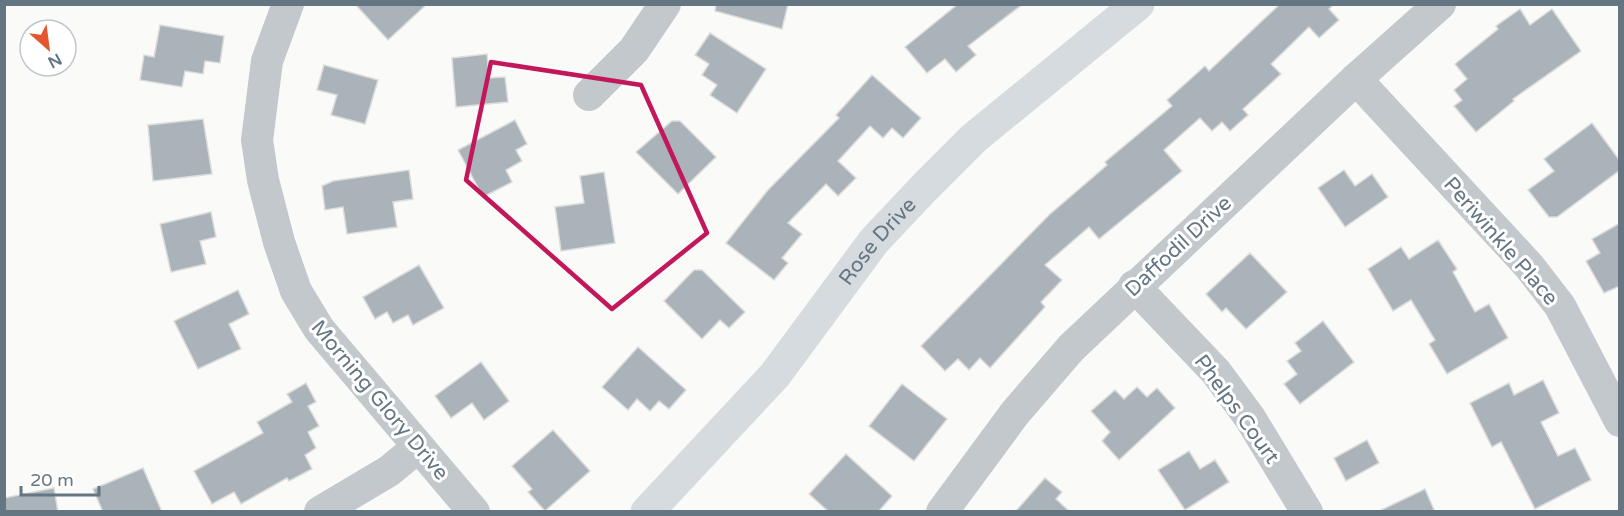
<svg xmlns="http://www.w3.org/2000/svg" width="1624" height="516" font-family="'Varela Round',sans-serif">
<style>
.building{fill:#aab3b9;stroke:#dcdcda;stroke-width:1.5}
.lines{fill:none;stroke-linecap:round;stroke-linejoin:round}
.minor{stroke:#c3c8cc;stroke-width:32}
.secondary{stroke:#d6dbdf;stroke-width:33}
.marked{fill:none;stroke:#c2185b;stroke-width:4.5;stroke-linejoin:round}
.labels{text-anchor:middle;stroke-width:6;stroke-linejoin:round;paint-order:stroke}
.street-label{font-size:21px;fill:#657683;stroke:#fff}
</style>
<rect width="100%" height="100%" fill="#fafaf8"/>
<g class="building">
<polygon points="355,4 427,4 388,40"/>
<polygon points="716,4 788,4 782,29 715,11"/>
<polygon points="958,4 1023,4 968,46 976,55 956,72 945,59 927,73 905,47"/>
<polygon points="1280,4 1334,4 1329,9 1339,20 1319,38 1309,27 1271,64 1281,74 1243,109 1248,115 1230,131 1222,122 1212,131 1200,118 1164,150 1182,171 1099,239 1089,227 1045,265 1062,280 1041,302 1045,307 990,368 980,358 969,370 958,359 945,371 921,346 1049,215 1107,165 1105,162 1172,106 1167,100 1205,66 1209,71"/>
<polygon points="1520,9 1530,25 1552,9 1581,51 1513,99 1514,101 1476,132 1454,106 1462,100 1454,90 1467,79 1455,64 1498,29 1496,26"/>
<polygon points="160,25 224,36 220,63 205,61 203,74 185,71 182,87 140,80 144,55 154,57"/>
<polygon points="710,33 766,69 737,113 710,95 717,85 702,75 709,64 695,55"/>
<polygon points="487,54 489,78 505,77 508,102 456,107 452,58"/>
<polygon points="324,65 378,80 365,124 331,115 337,95 317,90"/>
<polygon points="872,75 921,118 903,138 892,128 883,138 870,126 838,161 856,178 838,196 826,184 788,223 802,234 782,258 788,263 774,280 726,243 768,190 839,118 836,115"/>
<polygon points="203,119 212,174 153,181 148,125"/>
<polygon points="515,120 527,144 516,150 522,161 506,170 512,182 483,197 458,150"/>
<polygon points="672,121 680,121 716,157 678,194 636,152"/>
<polygon points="1592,123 1620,161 1620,170 1557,217 1549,217 1528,190 1554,171 1544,159"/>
<polygon points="409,170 413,199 393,202 397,227 347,234 343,207 325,210 322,186 333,181"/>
<polygon points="1344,170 1355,186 1372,174 1388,197 1345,227 1318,188"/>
<polygon points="604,172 615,243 561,251 555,207 584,203 580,176"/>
<polygon points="211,212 216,237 200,241 206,264 171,272 160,224"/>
<polygon points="1620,223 1620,286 1604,293 1586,261 1600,253 1592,239"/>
<polygon points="1438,240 1457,269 1453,272 1475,312 1489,304 1508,338 1447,374 1429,344 1435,340 1411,300 1393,311 1368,269 1401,247 1409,259"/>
<polygon points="1250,253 1287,292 1246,329 1226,308 1222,312 1206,294"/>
<polygon points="419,265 444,308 413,325 408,315 393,323 387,312 375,319 363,297"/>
<polygon points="694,270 702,270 745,312 729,328 720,320 702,339 664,301"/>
<polygon points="238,290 249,314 229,324 241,349 198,369 174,321"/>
<polygon points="1323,321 1354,362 1300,404 1284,384 1297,374 1287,361 1301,351 1295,343"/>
<polygon points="638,347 686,390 669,409 659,401 650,411 637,399 628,410 602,387"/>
<polygon points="481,362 509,401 484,420 472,403 451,418 435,396"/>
<polygon points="1543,380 1559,413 1541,422 1558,456 1575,448 1591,480 1535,509 1501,442 1492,447 1470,403 1509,383 1514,395"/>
<polygon points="306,383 316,402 308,406 319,426 308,432 316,448 305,455 312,469 289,481 287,478 241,504 234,492 212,504 194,471 263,433 257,422 292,402 287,394"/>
<polygon points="902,384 947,419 914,461 869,426"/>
<polygon points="1137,387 1147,397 1157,388 1175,408 1119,460 1102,441 1110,432 1091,411 1115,390 1124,399"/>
<polygon points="553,430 590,471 545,511 528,492 532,489 512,466"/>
<polygon points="1367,440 1379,463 1346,481 1334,458"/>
<polygon points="1189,451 1200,469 1215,460 1229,482 1185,510 1158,470"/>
<polygon points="846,454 892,496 878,512 829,512 809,494"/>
<polygon points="143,468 162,512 103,512 93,489"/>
<polygon points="1045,478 1062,492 1056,499 1070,512 1015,512"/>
<polygon points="54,488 58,512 4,512 4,498"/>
<polygon points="1425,489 1435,512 1377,512"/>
</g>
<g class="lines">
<g class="minor">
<polyline points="288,4 267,61 257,140 263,180 279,242 296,291 319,329 474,512"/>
<polyline points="1356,79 1529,266 1560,306 1620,421"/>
<polyline points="589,95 634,50 665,4"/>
<polyline points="1134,286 1216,372 1250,418 1307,512"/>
<polyline points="320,512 389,471 418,447"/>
<polyline points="942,512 1015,413 1071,348 1356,79 1440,4"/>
</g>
<path class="secondary" id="s1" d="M647,512l128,-137 99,-134 50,-53 50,-50 164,-134"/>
</g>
<path class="marked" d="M491,62l150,23 66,148 -95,76 -146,-129z"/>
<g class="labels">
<g class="street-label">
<text transform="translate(1501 241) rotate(49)" y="7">Periwinkle Place</text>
<text dy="7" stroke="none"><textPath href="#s1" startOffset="356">Rose Drive</textPath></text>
<text transform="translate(1178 246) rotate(-43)" y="7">Daffodil Drive</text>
<text transform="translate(380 400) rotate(50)" y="7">Morning Glory Drive</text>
<text transform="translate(1237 409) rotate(54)" y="7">Phelps Court</text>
</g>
</g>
<rect width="1624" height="516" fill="none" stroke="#657683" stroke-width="12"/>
<g transform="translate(48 48) rotate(152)"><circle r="28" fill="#ffffff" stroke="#c1c8cd" stroke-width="1.5"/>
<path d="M0-4.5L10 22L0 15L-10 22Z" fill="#e4572e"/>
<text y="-9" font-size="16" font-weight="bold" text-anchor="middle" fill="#657683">N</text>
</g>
<path d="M21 486v9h78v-9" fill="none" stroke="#657683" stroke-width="3"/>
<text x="30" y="486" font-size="18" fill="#657683" stroke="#ffffff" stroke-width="4.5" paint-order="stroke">20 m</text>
</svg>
